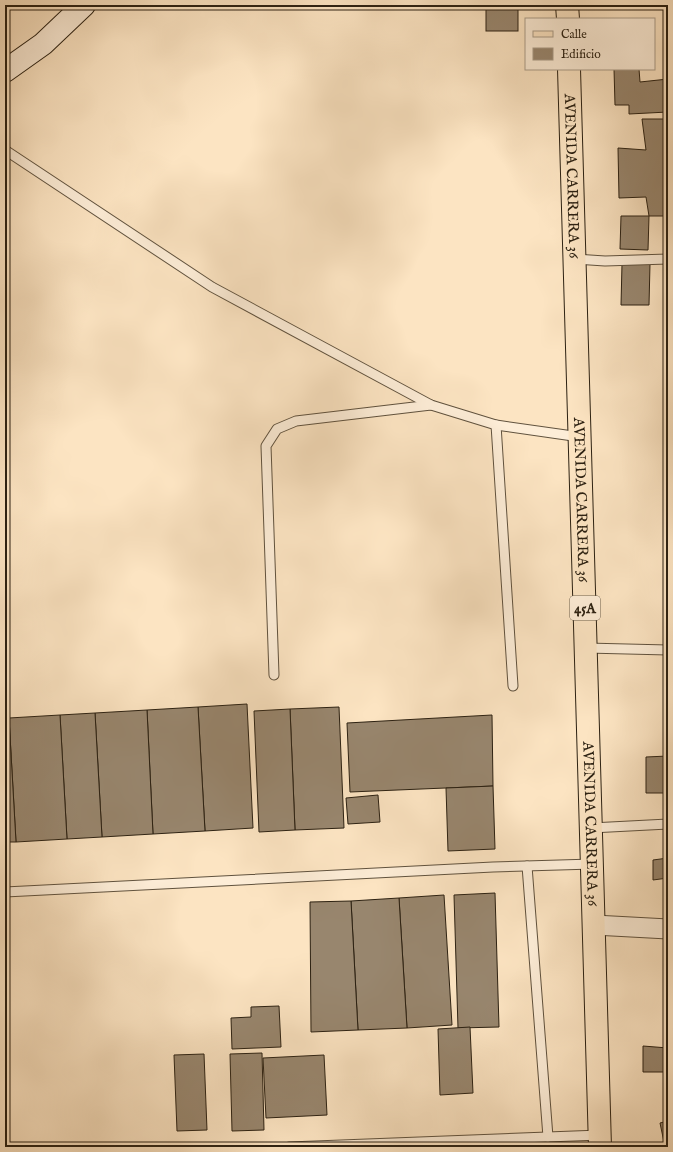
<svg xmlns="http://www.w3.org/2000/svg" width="673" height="1152" font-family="'IM FELL English',serif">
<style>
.building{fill:#98866e;stroke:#2c2112}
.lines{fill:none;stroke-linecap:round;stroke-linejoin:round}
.service-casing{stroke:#60523e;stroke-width:11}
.minor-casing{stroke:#60523e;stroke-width:21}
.secondary-casing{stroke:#2c2112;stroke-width:24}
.primary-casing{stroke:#2c2112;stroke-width:24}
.service{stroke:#fdedd7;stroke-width:9}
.minor{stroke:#fdedd7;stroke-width:19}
.secondary{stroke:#fdedd7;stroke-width:22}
.primary{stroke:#fce4c2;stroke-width:22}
.labels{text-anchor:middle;stroke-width:3;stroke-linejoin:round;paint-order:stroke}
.shield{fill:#fdedd7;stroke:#6b5e4d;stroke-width:1}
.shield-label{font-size:14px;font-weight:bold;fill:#2c2112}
.street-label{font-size:15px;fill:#2c2112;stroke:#fdedd7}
</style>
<rect width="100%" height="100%" fill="#fce4c2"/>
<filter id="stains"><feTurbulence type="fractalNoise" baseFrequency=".005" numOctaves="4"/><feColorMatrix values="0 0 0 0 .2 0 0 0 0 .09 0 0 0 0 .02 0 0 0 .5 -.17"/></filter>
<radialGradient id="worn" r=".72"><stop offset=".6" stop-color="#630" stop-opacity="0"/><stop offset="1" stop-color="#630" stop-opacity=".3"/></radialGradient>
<g class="building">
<rect x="486" y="5" width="32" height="26"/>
<polygon points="614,69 639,69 640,82 668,79 668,112 629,114 629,105 615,105"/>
<polygon points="642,119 668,119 668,216 649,216 646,197 619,198 618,148 646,150"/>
<polygon points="621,216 649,216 648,250 620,249"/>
<polygon points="622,264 650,264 649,305 621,305"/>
<polygon points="247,704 253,828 205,831 198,707"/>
<polygon points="198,707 205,831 153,834 147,710"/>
<polygon points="339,707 344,828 295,830 290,709"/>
<polygon points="290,709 295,830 259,832 254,711"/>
<polygon points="147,710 153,834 102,837 95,713"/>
<polygon points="95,713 102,837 67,839 60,715"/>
<polygon points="60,715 67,839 16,842 9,718"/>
<polygon points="492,715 493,786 350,792 347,723"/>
<polygon points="5,718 9,718 16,842 5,842"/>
<polygon points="668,756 668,793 646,793 646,757"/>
<polygon points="493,786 495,849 448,851 446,788"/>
<polygon points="378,795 380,822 348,824 346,798"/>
<polygon points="668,858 668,878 653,880 653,860"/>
<polygon points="495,893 499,1027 458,1028 454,895"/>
<polygon points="444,895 452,1025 407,1028 399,898"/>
<polygon points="399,898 407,1028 358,1030 351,901"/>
<polygon points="351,901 358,1030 311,1032 310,902"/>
<polygon points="279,1006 281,1047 232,1049 231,1018 251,1017 251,1007"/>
<polygon points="470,1027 473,1093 440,1095 438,1029"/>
<polygon points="643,1046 668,1048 668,1072 643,1072"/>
<polygon points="262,1053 264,1130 232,1131 230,1054"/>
<polygon points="204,1054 207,1130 177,1131 174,1055"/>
<polygon points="324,1055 327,1115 266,1118 263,1058"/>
<polygon points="668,1121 668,1147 665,1147 660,1123"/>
</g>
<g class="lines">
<defs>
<g id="service">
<polyline points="5,150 212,287 431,405 496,425 580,437"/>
<polyline points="575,259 605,261 668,259"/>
<polyline points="496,425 513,686"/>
<polyline points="586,648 668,650"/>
<polyline points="274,675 266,446 277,429 296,421 431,405"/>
<polyline points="591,828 668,824"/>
<polyline points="527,866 548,1137"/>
<polyline points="5,892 493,867 593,864"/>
<polyline points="289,1147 600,1135"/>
</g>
<polyline id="minor" points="594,925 668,929"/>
<polyline id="secondary" points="5,71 43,44 84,5"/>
<g id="primary">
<polyline points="567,5 568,19"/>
<path id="s1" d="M569,69l31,1078"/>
</g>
</defs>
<use href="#service" class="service-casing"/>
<use href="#minor" class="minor-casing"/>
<use href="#secondary" class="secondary-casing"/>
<use href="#primary" class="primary-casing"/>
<use href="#service" class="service"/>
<use href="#minor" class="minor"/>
<use href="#secondary" class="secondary"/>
<use href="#primary" class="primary"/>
</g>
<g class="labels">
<rect class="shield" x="570" y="596" width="30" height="24" rx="3"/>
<g class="shield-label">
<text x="585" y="613">45A</text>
</g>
<g class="street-label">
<text dy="5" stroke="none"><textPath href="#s1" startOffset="107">AVENIDA CARRERA 36</textPath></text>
<text dy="5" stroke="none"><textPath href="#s1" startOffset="431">AVENIDA CARRERA 36</textPath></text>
<text dy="5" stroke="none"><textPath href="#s1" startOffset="755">AVENIDA CARRERA 36</textPath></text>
</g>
</g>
<rect width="673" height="1152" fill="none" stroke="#fce4c2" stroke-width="20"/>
<rect x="6" y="6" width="661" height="1140" fill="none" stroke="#2c2112" stroke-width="2"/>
<rect x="10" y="10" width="653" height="1132" fill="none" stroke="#2c2112"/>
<rect x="525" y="18" width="130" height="52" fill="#fdedd7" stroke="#a99b88"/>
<rect x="533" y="31" width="20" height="6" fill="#fce4c2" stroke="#a99b88"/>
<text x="561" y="38" font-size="12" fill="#2c2112">Calle</text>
<rect x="533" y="48" width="20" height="12" fill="#98866e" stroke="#a99b88"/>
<text x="561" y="58" font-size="12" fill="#2c2112">Edificio</text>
<rect width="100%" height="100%" filter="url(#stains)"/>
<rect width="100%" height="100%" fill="url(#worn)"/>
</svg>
